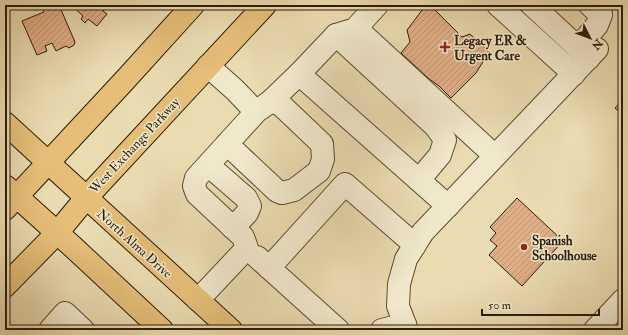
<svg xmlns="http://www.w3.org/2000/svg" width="628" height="335" font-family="'IM FELL Double Pica',serif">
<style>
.building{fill:url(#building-hatch);stroke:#2a1c08}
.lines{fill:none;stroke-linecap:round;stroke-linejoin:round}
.minor-casing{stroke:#5a4c32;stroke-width:24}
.major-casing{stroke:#2a1c08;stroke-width:24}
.minor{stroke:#f1e8cc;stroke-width:22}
.major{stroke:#e5be78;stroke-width:22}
.poi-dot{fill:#8f2418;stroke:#f1e8cc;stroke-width:1.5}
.labels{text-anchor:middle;stroke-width:3;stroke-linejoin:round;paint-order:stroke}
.poi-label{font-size:13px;font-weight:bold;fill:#2a1c08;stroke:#f1e8cc;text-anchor:start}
.street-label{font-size:13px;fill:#2a1c08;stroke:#f1e8cc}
</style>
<defs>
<pattern id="building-hatch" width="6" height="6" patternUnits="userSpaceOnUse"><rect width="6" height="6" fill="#e0ae86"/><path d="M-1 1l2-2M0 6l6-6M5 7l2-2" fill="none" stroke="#c09572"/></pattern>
</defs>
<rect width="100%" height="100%" fill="#eadbb0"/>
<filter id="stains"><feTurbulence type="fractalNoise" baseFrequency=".005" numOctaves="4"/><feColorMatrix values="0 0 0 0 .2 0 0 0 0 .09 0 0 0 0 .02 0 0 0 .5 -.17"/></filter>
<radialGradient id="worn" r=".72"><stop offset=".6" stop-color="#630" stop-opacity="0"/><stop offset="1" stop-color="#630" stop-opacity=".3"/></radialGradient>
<g class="building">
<polygon points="41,5 59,5 75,42 74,45 69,48 66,46 56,51 52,43 45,46 47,51 37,55 22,21 44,12"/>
<polygon points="71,5 108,5 103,11 107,14 97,26 88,19 85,23 81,19 83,16"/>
<polygon points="426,5 430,5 462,37 470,34 489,52 476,73 451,98 439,86 428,78 401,53 410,42 407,30"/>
<polygon points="623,99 623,115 615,108"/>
<polygon points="517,198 563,241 522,286 489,255 497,246 490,240 496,233 490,227"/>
</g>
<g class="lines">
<defs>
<g id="minor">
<polyline points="377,5 356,28 495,156"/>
<polyline points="498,5 574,74"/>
<polyline points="532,5 589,58"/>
<polyline points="336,35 436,127 445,140 440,155 419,180"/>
<polyline points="578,48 597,25 601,15 590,5"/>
<polyline points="299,74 336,35 349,31"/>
<polyline points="271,101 299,74 448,206"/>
<polyline points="227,144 277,191 282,193 294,190 319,171 323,159 322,144 281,105 271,101 260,109"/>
<polyline points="208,165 246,198 250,206 247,213 233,228"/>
<polyline points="257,257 338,330"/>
<polyline points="269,268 345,184 415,245"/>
<polyline points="198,300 247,248 243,237 197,194 194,186 196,178 256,112 235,90 208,66"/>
<polyline points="50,330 65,313 83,330"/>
<polyline points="382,330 405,324"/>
<polyline points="407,330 398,306 399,284 406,259 423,232 597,49"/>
<polyline points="595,330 623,300"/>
</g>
<g id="major">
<polyline points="5,123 231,330"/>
<polyline points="5,186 73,247 162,330"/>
<polyline points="5,209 125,80 193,5"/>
<polyline points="5,286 57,233 86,198 265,5"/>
</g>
</defs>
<use href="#minor" class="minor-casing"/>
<use href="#major" class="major-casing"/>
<use href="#minor" class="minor"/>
<use href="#major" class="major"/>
</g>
<g class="poi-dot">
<path d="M443 41h4v4h4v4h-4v4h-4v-4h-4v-4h4z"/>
<circle cx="524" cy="247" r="4"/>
</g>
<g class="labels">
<g class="poi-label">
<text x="454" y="45">Legacy ER &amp;<tspan x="454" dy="15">Urgent Care</tspan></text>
<text x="532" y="245">Spanish<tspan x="532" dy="15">Schoolhouse</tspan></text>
</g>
<g class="street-label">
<text transform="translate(134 145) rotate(-47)" y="5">West Exchange Parkway</text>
<text transform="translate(135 243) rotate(42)" y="5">North Alma Drive</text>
</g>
</g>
<rect width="628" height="335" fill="none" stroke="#eadbb0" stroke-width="20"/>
<rect x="6" y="6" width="616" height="323" fill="none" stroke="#2a1c08" stroke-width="2"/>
<rect x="10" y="10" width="608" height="315" fill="none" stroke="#2a1c08"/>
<g transform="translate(590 38) rotate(132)" stroke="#f1e8cc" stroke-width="3" paint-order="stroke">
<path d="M0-3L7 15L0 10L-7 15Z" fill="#2a1c08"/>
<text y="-6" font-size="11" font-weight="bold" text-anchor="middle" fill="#2a1c08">N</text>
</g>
<path d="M482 309v6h117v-6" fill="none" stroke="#2a1c08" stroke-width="2"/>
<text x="488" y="309" font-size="12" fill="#2a1c08" stroke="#f1e8cc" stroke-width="3" paint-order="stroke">50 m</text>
<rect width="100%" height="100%" filter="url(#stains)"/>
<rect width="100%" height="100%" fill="url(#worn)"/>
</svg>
